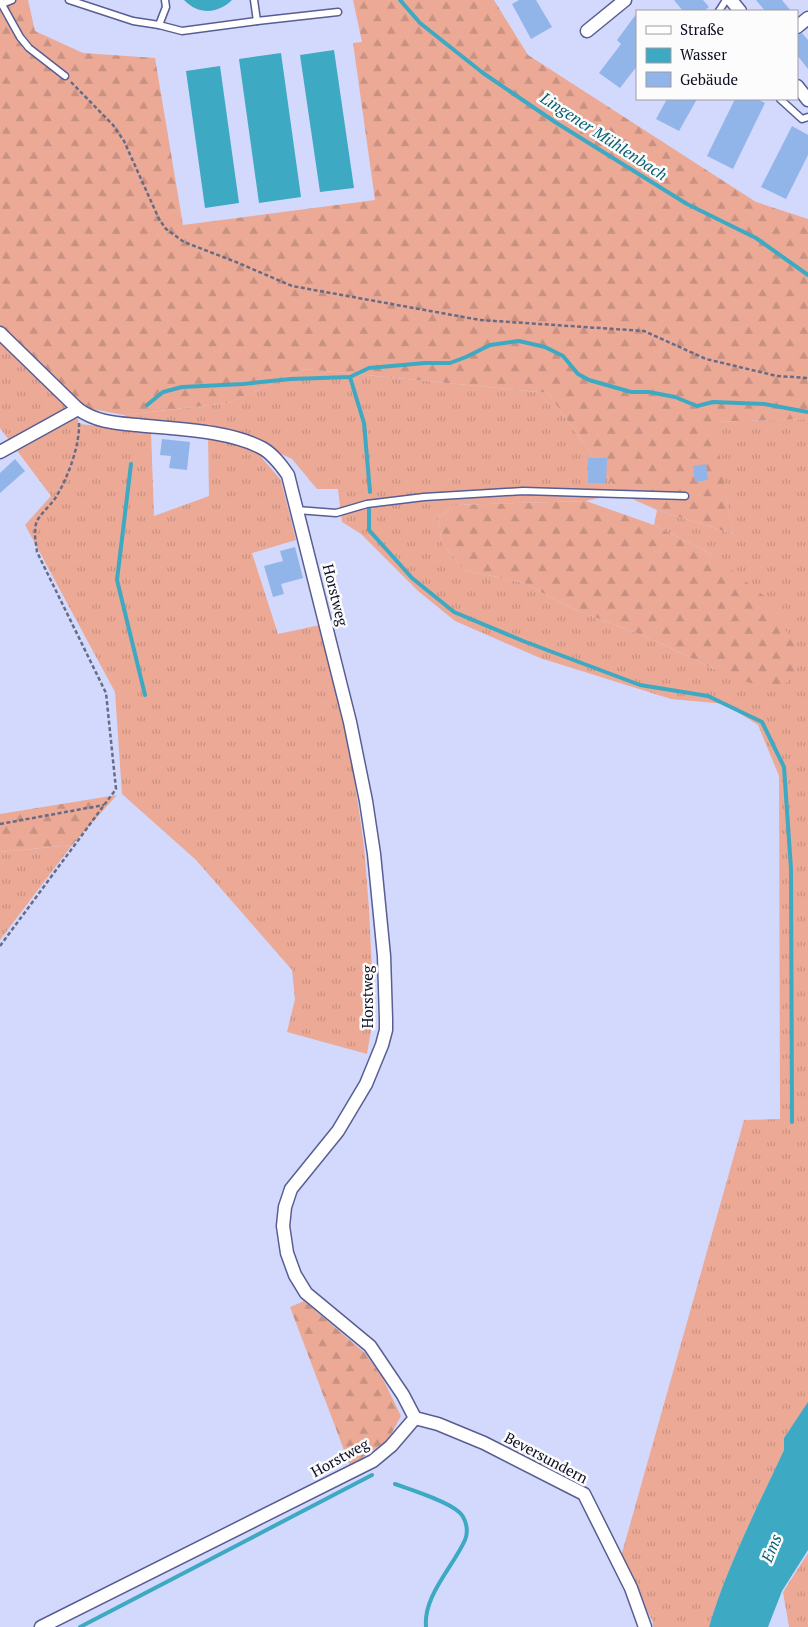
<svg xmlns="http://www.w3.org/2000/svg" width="808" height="1627" font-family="'PT Serif',serif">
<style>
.grass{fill:url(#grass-tufts);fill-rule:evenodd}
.forest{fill:url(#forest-firs)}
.water{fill:#3ea9c3}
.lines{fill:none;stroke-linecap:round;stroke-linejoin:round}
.stream{stroke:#3ea9c3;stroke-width:4}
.building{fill:#91b5e9}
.service-casing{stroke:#585e93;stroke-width:9}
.minor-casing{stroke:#585e93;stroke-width:15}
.path{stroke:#666b86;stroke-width:2.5;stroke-dasharray:4 2.5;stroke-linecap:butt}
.service{stroke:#fff;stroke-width:6}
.minor{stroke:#fff;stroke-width:12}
.labels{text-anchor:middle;stroke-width:5;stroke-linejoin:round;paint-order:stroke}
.street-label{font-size:15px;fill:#0b0d22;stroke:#fcfcfc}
.water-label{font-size:16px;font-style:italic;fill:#056073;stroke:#fcfcfc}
</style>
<defs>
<pattern id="grass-tufts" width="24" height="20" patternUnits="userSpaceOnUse" patternTransform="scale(1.25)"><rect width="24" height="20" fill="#ecaa96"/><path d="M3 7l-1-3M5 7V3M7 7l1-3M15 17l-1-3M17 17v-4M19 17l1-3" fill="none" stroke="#c99181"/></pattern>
<pattern id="forest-firs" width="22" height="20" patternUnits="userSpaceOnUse" patternTransform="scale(1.25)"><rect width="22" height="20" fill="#ecaa96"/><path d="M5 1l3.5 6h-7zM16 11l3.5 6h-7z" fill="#c99181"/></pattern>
</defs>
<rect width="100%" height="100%" fill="#d2d9fd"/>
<g class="grass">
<path d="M0,340l75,70 4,14 70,7 -25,-16 104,-12 77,-34 243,24 71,100 -33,8 -132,4 -16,13 4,25 22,27 60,13 47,25 78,30 65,31 -1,-114 -59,-30 3,-15 76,24 -20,-112 95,-3v984l-24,35v12c-27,58 -57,116 -75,177h-56v-5l-33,-62 124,-440 36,-1 -1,-343 -21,-51 -33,-21 -54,-5 -131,-41 -85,-37 -37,-30 -57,-57 -19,-12 -4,-33h-21l-25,-30 -23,-11 -7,10 19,22 15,60 -44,13 26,81 42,-9 32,137 12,84 5,63 5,104 -7,41 -80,-22 8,-33 -3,-29 -96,-110 -74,-66 -7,-102 -90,-167 26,-29 -51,-68zM151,431l57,7 1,58 -55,20z"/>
<polygon points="72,845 0,940 0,852"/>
<polygon points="808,1553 808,1627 789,1627 783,1592"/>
</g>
<g class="forest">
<polygon points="0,0 28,0 35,31 83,53 155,58 183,225 375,200 353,43 362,42 353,0 494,0 528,55 756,202 808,219 808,419 714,422 733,534 657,510 619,493 548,393 305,369 228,403 124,415 87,408 76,401 0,329"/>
<polygon points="586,501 654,525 713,555 764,596 795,645 796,675 774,692 714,669 649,638 571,608 524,583 464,570 442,543 438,518 454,505"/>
<polygon points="117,795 72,845 0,852 0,814"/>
<polygon points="304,1301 365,1353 382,1377 401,1416 388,1440 350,1466 290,1307"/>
</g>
<g class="water">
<path d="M184,0h48c-14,14 -34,15 -48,0z"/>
<polygon points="334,50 354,188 320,192 300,55"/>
<polygon points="281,53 301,197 259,203 239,59"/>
<polygon points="220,66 239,203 205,208 186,71"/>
<path d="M808,1402v148l-26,41 -14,36h-59c18,-61 48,-119 75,-177v-12z"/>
</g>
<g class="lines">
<g class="stream">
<polyline points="400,0 420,23 449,46 483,73 555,122 687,204 756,238 808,275"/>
<polyline points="350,377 364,423 370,492"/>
<polyline points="147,405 163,392 182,387 243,384 291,379 350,377 369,368 425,363 450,363 466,357 490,345 519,341 545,347 563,356 578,374 589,380 631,392 649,392 675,397 697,406 713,402 764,404 808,412"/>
<polyline points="131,464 117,580 145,695"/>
<polyline points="369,509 369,530 412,578 454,612 523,641 640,685 708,696 762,722 784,767 791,869 792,1122"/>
<path d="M395,1484c17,6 52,17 64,28 7,6 10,19 6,28 -12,27 -42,56 -39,87"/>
<polyline points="80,1627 372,1475"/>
</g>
</g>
<g class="building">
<polygon points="519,0 536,0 552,27 531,39 512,4"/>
<polygon points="674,0 703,0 709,7 704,11 683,11"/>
<polygon points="756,0 782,0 791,11 765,11"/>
<polygon points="637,13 637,66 620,88 599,73 621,44 617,40"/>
<polygon points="802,33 808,40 808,69 797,55 797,35"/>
<polygon points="667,99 697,99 679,131 656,119"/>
<polygon points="735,99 757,99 765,103 733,169 707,156"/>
<polygon points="792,126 808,135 808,155 786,199 761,187"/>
<polygon points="162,439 190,442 187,470 169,468 171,456 160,455"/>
<polygon points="588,458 607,458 606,483 588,483"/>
<polygon points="15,459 25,471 0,493 0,473"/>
<polygon points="706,464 708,480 695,482 693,466"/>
<polygon points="295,547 303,578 281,584 284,594 273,597 264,566 283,561 280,551"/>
</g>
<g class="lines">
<defs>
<g id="service">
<polyline points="69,0 133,21 159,25 182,31 257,21 338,12"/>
<polyline points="254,0 257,21"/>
<polyline points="0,1 20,37 29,48 65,76"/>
<polyline points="2,4 12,0"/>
<polyline points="719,11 726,0"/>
<polyline points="159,25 166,7 165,0"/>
<polyline points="780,99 802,119 808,117"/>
<polyline points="297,510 336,513 367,504 424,497 523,491 685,496"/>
</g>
<g id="minor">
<polyline points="731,0 740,11"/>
<polyline points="797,27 808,18"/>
<polyline points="587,31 625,0"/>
<polyline points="797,86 808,100"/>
<path d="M0,333l78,76c18,13 37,14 59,16 37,4 91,5 125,23 11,6 19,17 26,27l62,247 16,79 8,53 10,102 2,63v11l-4,15 -16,39 -28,47 -47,58 -6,18 -2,19 4,27 8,22 11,18 64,53 33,49 12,23 -24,28 -18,15 -332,166"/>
<polyline points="0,452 78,409"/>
<polyline points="415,1418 438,1424 484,1443 584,1494 631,1588 645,1627"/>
</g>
</defs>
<use href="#service" class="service-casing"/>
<use href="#minor" class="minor-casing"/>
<g class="path">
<polyline points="71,82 113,125 124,141 159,219 166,229 184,242 236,262 292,286 480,320 644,331 706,359 777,376 808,378"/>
<polyline points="0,824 104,805"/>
<path d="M0,946l116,-157 -10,-96 -69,-141c-1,-10 -4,-21 0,-31 5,-9 14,-16 19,-24 12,-19 24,-53 23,-74"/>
</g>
<use href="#service" class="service"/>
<use href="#minor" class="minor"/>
</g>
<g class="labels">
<g class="street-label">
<text transform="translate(335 595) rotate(76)" y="5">Horstweg</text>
<text transform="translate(368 997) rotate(-90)" y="5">Horstweg</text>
<text transform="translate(340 1458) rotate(-29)" y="5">Horstweg</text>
<text transform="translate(546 1458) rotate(28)" y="5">Beversundern</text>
</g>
<g class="water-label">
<text transform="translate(604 136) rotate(33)" y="6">Lingener Mühlenbach</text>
<text transform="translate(771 1548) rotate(-68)" y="6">Ems</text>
</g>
</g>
<rect x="636" y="10" width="162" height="90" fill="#fcfcfc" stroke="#9c9ca5"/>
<rect x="646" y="26" width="25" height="8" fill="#ffffff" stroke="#9c9ca5"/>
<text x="680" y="35" font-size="15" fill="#0b0d22">Straße</text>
<rect x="646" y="48" width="25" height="15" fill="#3ea9c3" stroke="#9c9ca5"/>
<text x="680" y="60" font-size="15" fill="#0b0d22">Wasser</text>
<rect x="646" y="72" width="25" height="15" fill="#91b5e9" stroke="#9c9ca5"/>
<text x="680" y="85" font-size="15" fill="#0b0d22">Gebäude</text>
</svg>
